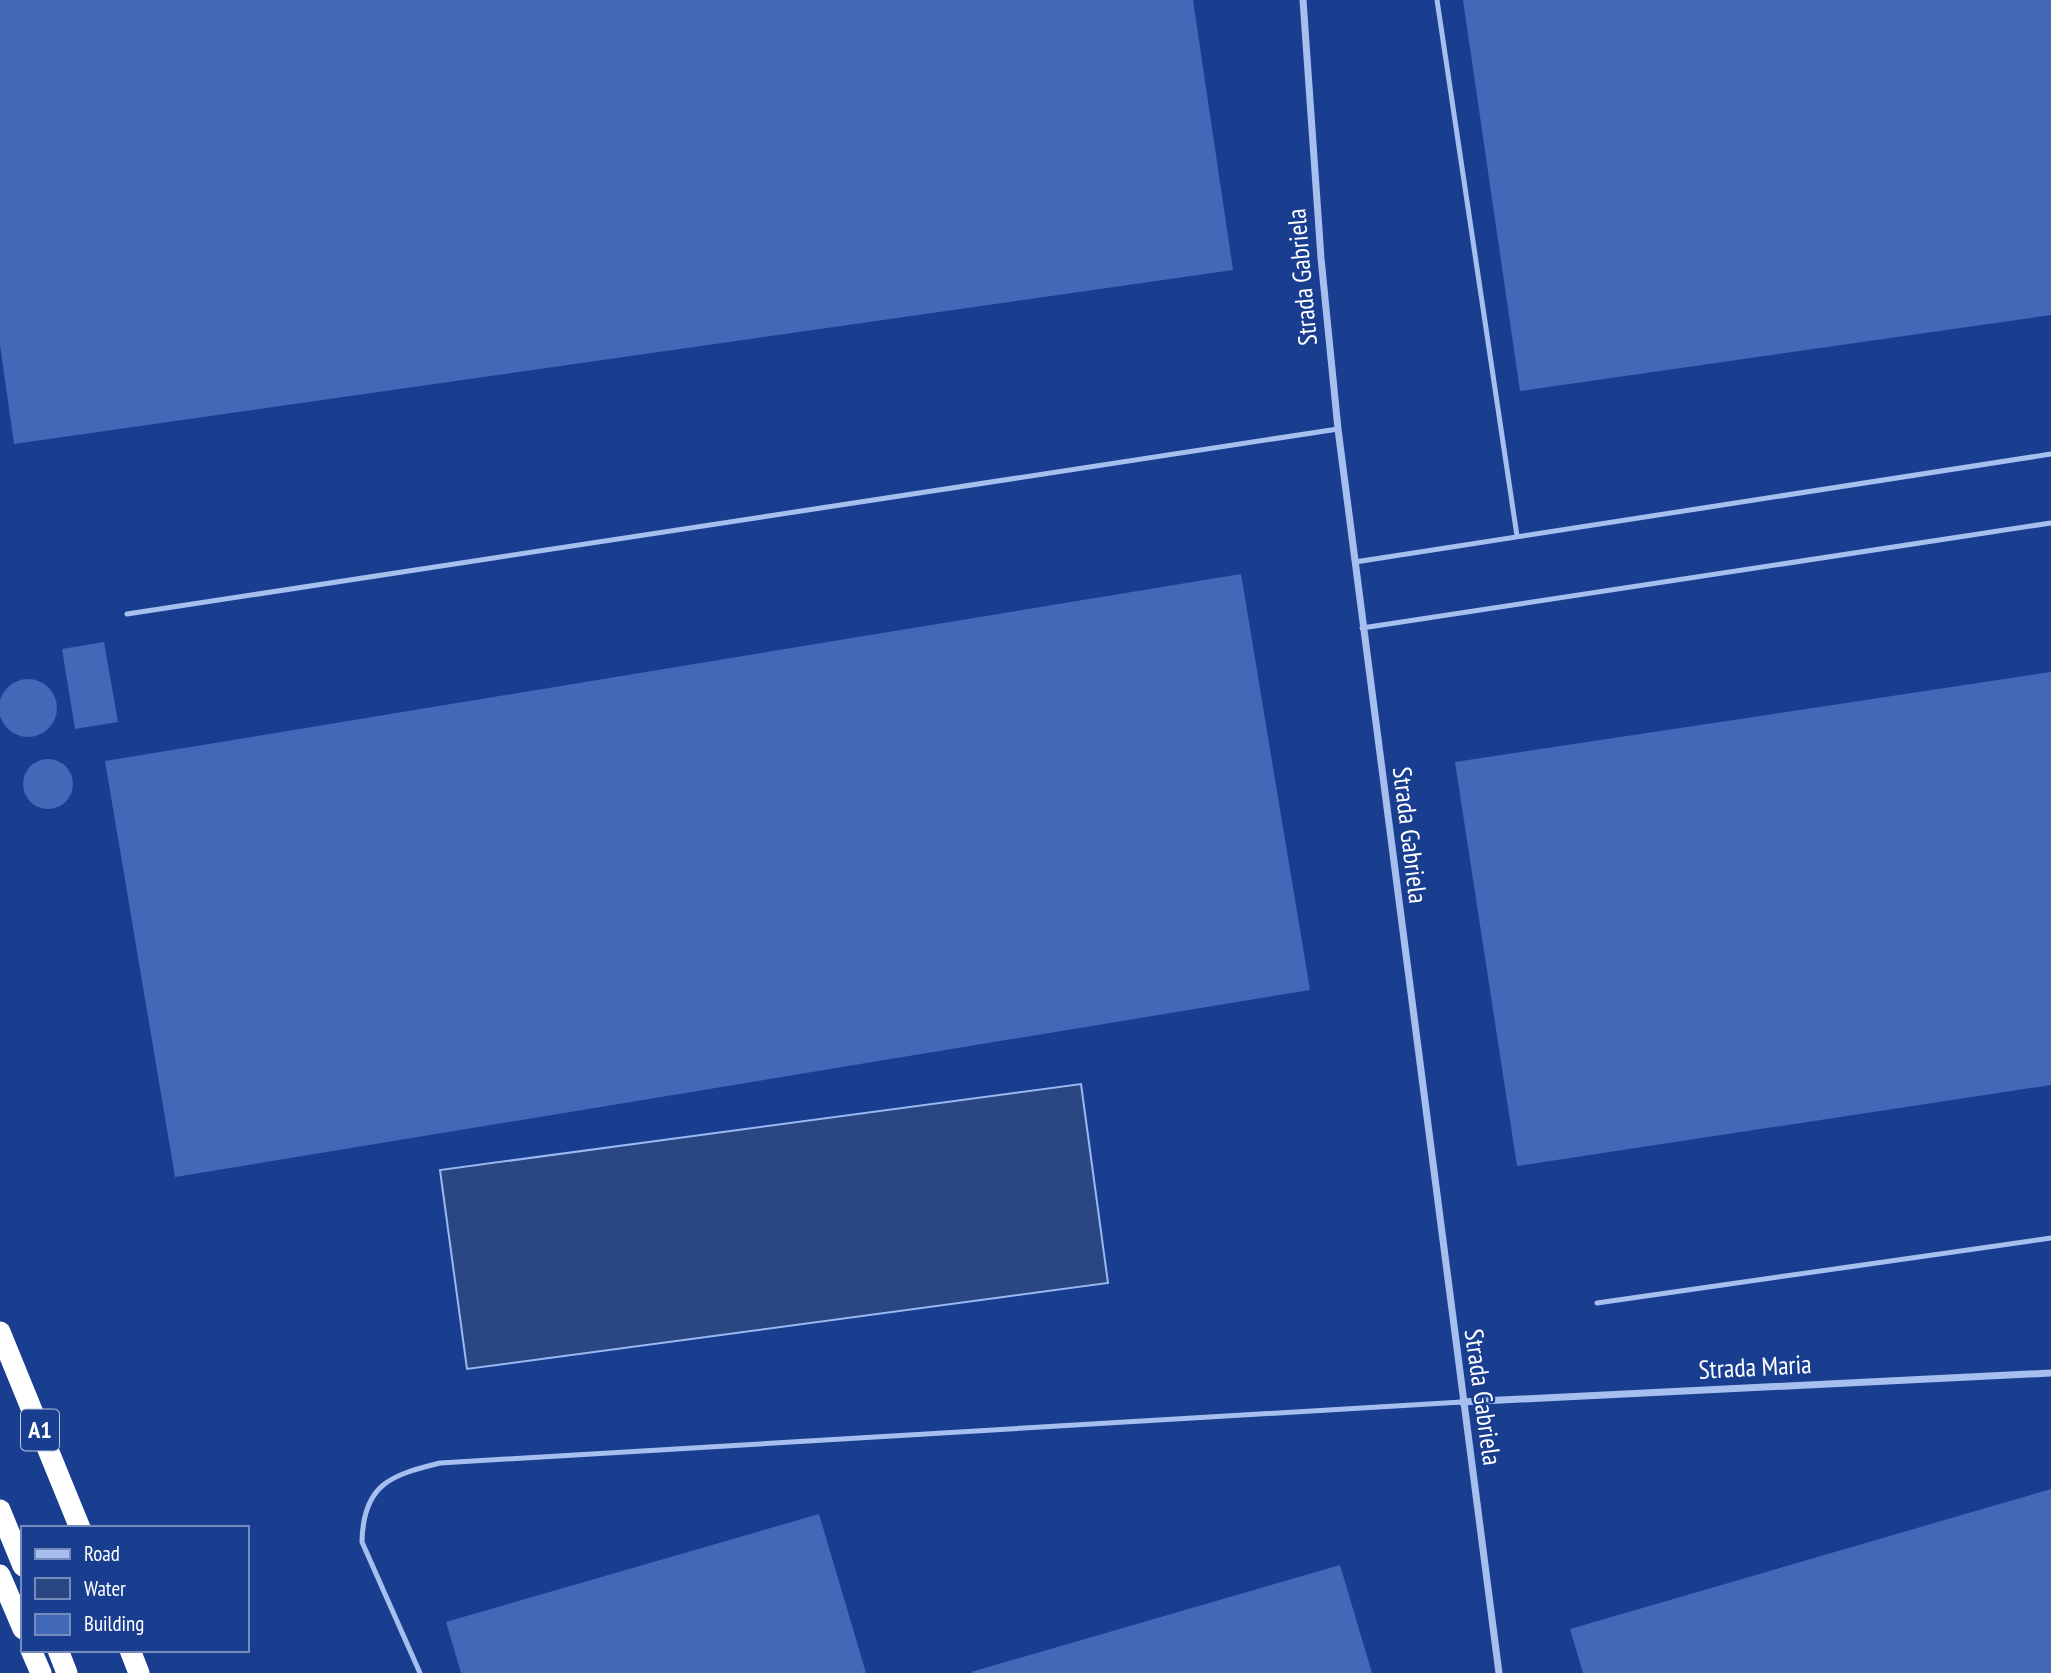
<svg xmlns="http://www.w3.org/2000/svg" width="2051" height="1673" font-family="'PT Sans Narrow',sans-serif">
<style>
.water{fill:#2a4683;stroke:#9ab8f1;stroke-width:2}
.building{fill:#4268b8}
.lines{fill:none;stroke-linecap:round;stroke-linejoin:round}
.service{stroke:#a7bfef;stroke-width:5}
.minor{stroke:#a7bfef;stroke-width:7}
.motorway{stroke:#fff;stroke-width:21}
.labels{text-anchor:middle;stroke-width:5;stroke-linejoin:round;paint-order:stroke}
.shield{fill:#193e90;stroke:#bac5de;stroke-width:2}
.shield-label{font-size:24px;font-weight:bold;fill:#fff}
.street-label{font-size:26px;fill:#fff;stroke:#193e90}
</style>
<rect width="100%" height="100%" fill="#193e90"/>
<polygon class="water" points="1081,1084 1108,1283 467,1369 440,1170"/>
<g class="building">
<polygon points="0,0 1193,0 1233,270 14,444 0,345"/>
<polygon points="1463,0 2051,0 2051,315 1520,391"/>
<polygon points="1241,574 1310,990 175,1177 105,761"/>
<polygon points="104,642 118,722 75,729 62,649"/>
<polygon points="2051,672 2051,1085 1517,1166 1455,762"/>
<circle cx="28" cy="708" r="29"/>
<circle cx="48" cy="784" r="25"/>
<polygon points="2051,1489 2051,1673 1583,1673 1570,1629"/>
<polygon points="819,1514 866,1673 461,1673 446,1622"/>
<polygon points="1340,1565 1372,1673 972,1673 971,1672"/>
</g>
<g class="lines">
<g class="service">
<polyline points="1437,0 1517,536"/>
<polyline points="1355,562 2051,454"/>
<polyline points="127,614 1338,429"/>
<polyline points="1362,628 2051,523"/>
<polyline points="1597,1303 2051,1238"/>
<path d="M420,1673l-58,-131c1,-58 29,-67 78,-79l1022,-61"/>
</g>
<g class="minor">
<polyline points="1303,0 1321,258 1338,429 1499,1673"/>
<polyline points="1462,1402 2051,1373"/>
</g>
<g class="motorway">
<polyline points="0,1332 80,1528"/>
<polyline points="0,1510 23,1566"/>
<polyline points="0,1575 23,1629"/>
<polyline points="31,1650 41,1673"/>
<polyline points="58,1650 67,1673"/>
<polyline points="130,1650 139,1673"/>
</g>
</g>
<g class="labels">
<rect class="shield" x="21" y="1409.5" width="38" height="41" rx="5"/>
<g class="shield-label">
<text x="40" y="1438">A1</text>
</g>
<g class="street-label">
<text transform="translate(1302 277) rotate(-95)" y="9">Strada Gabriela</text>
<text transform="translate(1410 835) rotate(83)" y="9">Strada Gabriela</text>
<text transform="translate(1755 1367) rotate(-3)" y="9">Strada Maria</text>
<text transform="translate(1483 1397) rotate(82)" y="9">Strada Gabriela</text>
</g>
</g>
<rect x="21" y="1526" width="228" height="126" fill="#193e90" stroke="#758bbc" stroke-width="2"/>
<rect x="35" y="1549" width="35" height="10" fill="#a7bfef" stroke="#758bbc" stroke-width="2"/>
<text x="84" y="1561" font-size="21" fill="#ffffff">Road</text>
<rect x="35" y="1578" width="35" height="21" fill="#2a4683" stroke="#758bbc" stroke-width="2"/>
<text x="84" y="1596" font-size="21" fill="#ffffff">Water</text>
<rect x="35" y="1614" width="35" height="21" fill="#4268b8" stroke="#758bbc" stroke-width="2"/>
<text x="84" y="1631" font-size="21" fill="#ffffff">Building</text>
</svg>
